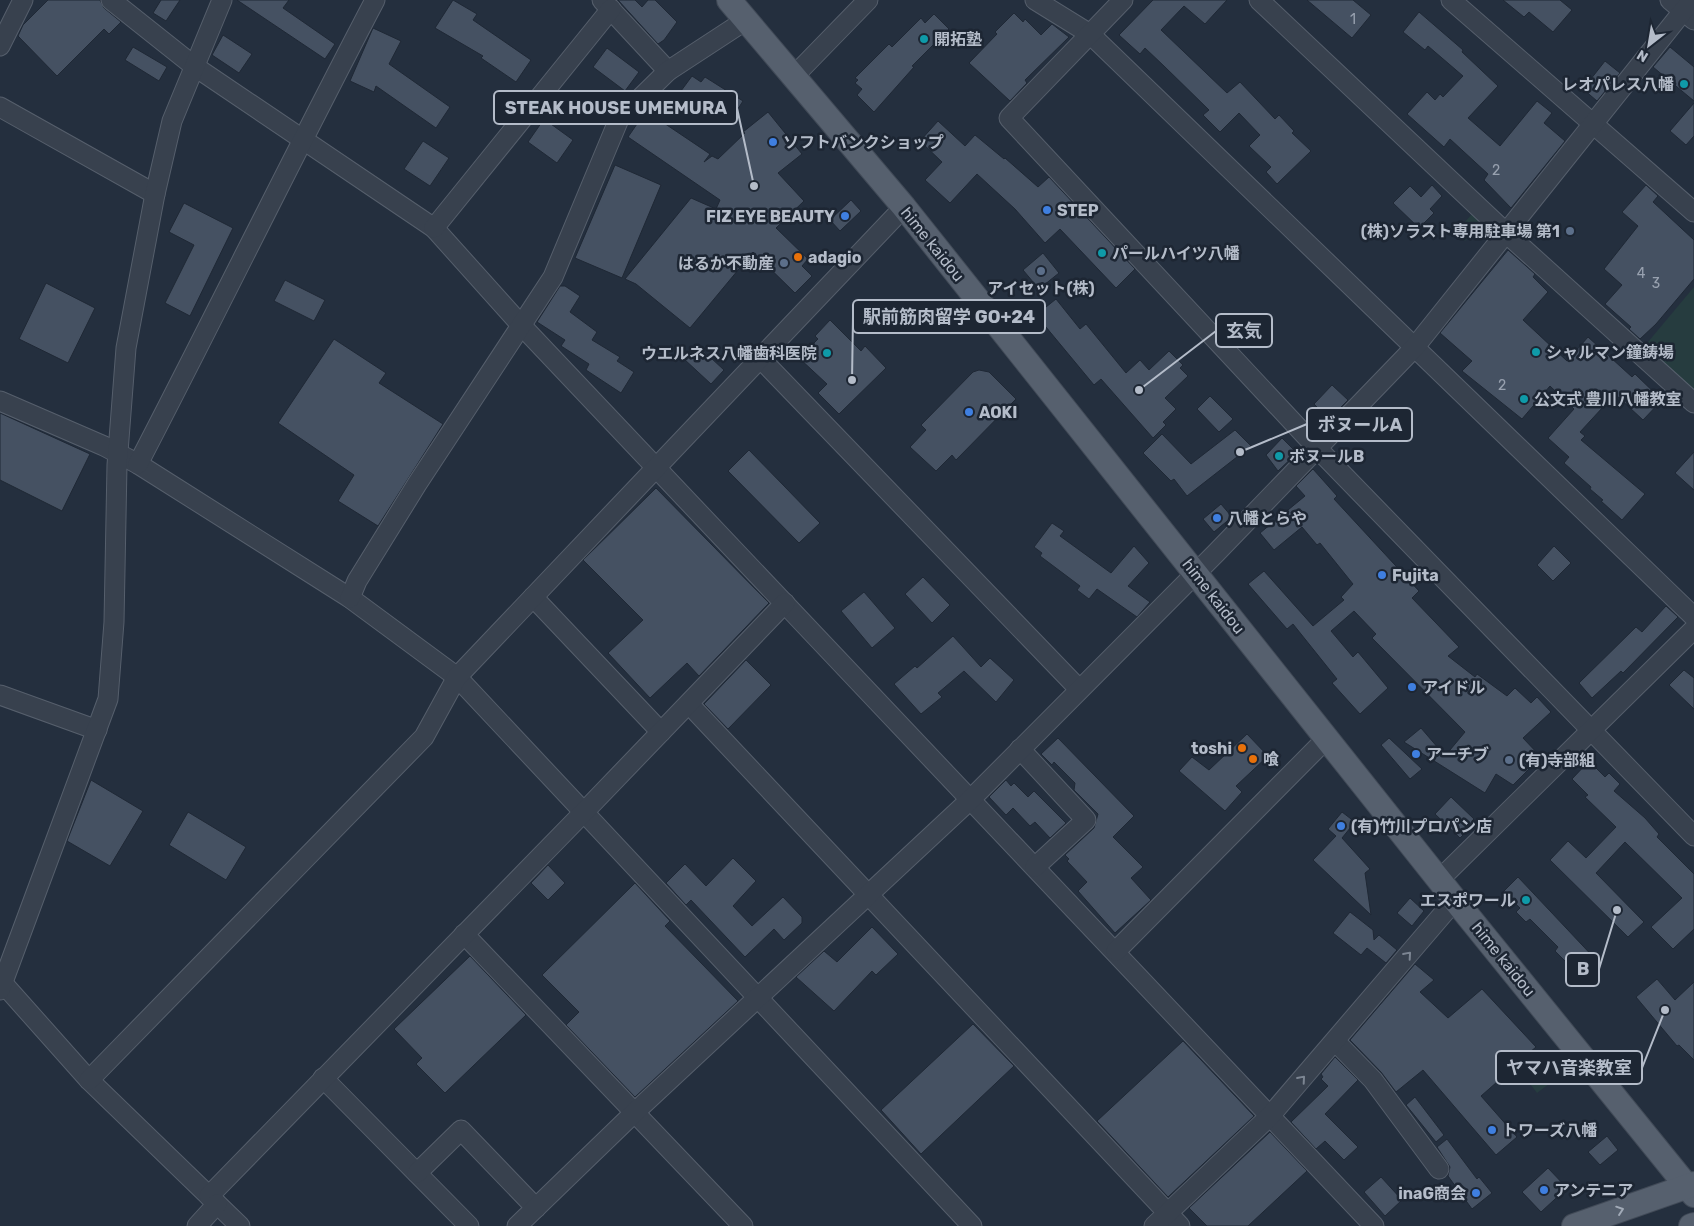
<svg xmlns="http://www.w3.org/2000/svg" width="1694" height="1226" font-family="Rubik,'Noto Sans JP',sans-serif">
<style>
.green{fill:#263c3f}
.building{fill:#455162;stroke:#1f2835}
.lines{fill:none;stroke-linecap:round;stroke-linejoin:round}
.minor-casing{stroke:#565f6c;stroke-width:21}
.major-casing{stroke:#414a57;stroke-width:26}
.minor{stroke:#38414e;stroke-width:19}
.major{stroke:#56606e;stroke-width:24}
.oneway{stroke:#7c8592}
.oneway2{stroke:#a1aab7}
.culture-dot{fill:#0f9aa8;stroke:#1d2633;stroke-width:2}
.shop-dot{fill:#3f7fe0;stroke:#1d2633;stroke-width:2}
.service-dot{fill:#5c6f8a;stroke:#1d2633;stroke-width:2}
.food-dot{fill:#e8710a;stroke:#1d2633;stroke-width:2}
.labels{text-anchor:middle;stroke-width:5;stroke-linejoin:round;paint-order:stroke}
.number-label{font-size:14px;fill:#98a1af}
.poi-label{font-size:16px;font-weight:bold;fill:#b4bcc9;stroke:#1d2633;text-anchor:start}
.street-label{font-size:16px;fill:#b4bcc9;stroke:#1d2633}
.leader{fill:none;stroke:#b4bcc9;stroke-width:2}
.callout-dot{fill:#b4bcc9;stroke:#1d2633;stroke-width:2}
.callout{fill:#1d2633;stroke:#b4bcc9;stroke-width:2}
.callout-label{font-size:18px;text-anchor:middle;font-weight:bold;fill:#b4bcc9}
</style>
<rect width="100%" height="100%" fill="#242f3e"/>
<g class="green">
<polygon points="1472,214 1481,223 1465,241 1456,232"/>
<polygon points="1694,287 1694,394 1643,348"/>
<polygon points="1537,1054 1557,1078 1537,1093 1518,1068"/>
</g>
<g class="building">
<polygon points="48,0 100,0 104,8 121,22 109,34 104,29 57,76 18,36 23,25"/>
<polygon points="161,0 180,0 166,21 153,13"/>
<polygon points="237,0 289,0 283,8 335,44 325,59"/>
<polygon points="453,0 477,14 473,20 531,60 516,82 481,58 483,56 435,28"/>
<polygon points="618,0 635,0 642,7 648,0 655,0 677,22 664,40 658,44"/>
<polygon points="1153,0 1227,0 1205,24 1184,6 1161,30 1227,93 1240,82 1275,119 1279,115 1294,131 1292,133 1311,151 1277,184 1266,172 1271,167 1249,146 1260,135 1239,113 1220,132 1203,115 1209,110 1164,66 1145,48 1140,54 1119,35"/>
<polygon points="1307,0 1353,0 1371,15 1352,38"/>
<polygon points="1503,0 1560,0 1572,10 1553,32 1529,12 1524,17"/>
<polygon points="1419,12 1463,50 1462,52 1498,86 1468,118 1500,146 1537,101 1552,113 1544,123 1565,141 1511,208 1484,180 1488,174 1450,139 1444,147 1407,114 1427,92 1435,100 1440,94 1443,97 1463,76 1428,46 1425,50 1403,32"/>
<polygon points="1014,13 1023,22 1025,19 1041,35 1052,24 1069,37 1025,80 1027,83 1010,101 969,63 997,34 995,32"/>
<polygon points="934,14 949,29 912,66 914,67 874,112 857,95 862,89 855,83 858,80 855,78 889,44 892,47 921,18 925,23"/>
<polygon points="373,28 401,41 389,64 450,107 436,128 376,86 374,92 350,81"/>
<polygon points="223,35 252,54 239,73 212,55"/>
<polygon points="133,47 167,67 159,81 125,60"/>
<polygon points="1670,47 1694,67 1694,101 1653,67"/>
<polygon points="607,48 639,72 625,91 593,67"/>
<polygon points="1605,61 1620,73 1597,101 1583,89"/>
<polygon points="692,76 701,82 705,77 743,101 729,123 701,105 698,109 678,95"/>
<polygon points="1694,103 1694,136 1686,145 1670,131"/>
<polygon points="646,111 710,154 704,162 712,156 718,159 745,133 743,132 768,112 802,154 778,173 804,201 776,228 808,259 802,266 812,276 795,293 753,252 690,328 636,284 625,279 691,198 716,209 720,200 628,137"/>
<polygon points="544,119 573,140 557,163 528,142"/>
<polygon points="938,121 965,146 975,135 1004,159 1005,158 1038,187 1049,177 1135,269 1116,288 1060,229 1045,243 1015,209 977,174 950,203 925,180 942,162 920,141"/>
<polygon points="423,141 449,158 430,186 404,169"/>
<polygon points="615,165 661,185 622,278 575,258"/>
<polygon points="1432,185 1442,196 1430,209 1434,213 1419,228 1393,203 1410,186 1421,197"/>
<polygon points="1646,185 1658,196 1653,202 1694,240 1694,279 1656,324 1640,339 1629,329 1631,327 1605,304 1622,285 1604,269 1638,226 1622,212"/>
<polygon points="851,200 861,211 840,231 830,220"/>
<polygon points="184,203 233,228 190,316 165,303 194,245 169,232"/>
<polygon points="1508,250 1535,274 1533,277 1548,292 1523,320 1567,361 1588,337 1632,377 1635,374 1662,400 1643,420 1615,394 1580,432 1585,436 1581,440 1645,494 1622,520 1601,501 1603,500 1590,489 1591,487 1564,463 1569,457 1548,438 1574,409 1550,386 1522,419 1462,371 1472,361 1440,333"/>
<polygon points="1043,253 1059,273 1039,289 1023,270"/>
<polygon points="285,280 325,300 314,321 274,301"/>
<polygon points="46,283 95,308 68,363 19,339"/>
<polygon points="560,286 565,286 580,296 570,312 597,332 592,340 620,357 617,361 634,372 621,393 586,370 589,364 561,346 565,340 537,322"/>
<polygon points="1056,299 1080,329 1086,324 1126,373 1140,360 1149,370 1169,351 1183,365 1180,368 1188,376 1165,398 1176,409 1163,422 1166,425 1153,438 1101,379 1094,385 1036,315"/>
<polygon points="830,320 861,351 865,346 886,368 839,414 818,393 827,384 799,358 818,339 815,336"/>
<polygon points="334,339 386,373 379,383 443,424 378,526 338,501 354,475 278,423"/>
<polygon points="697,345 724,370 711,384 684,359"/>
<polygon points="979,370 989,372 1016,399 956,460 952,455 936,471 910,447 926,430 921,425 973,372"/>
<polygon points="1332,385 1348,400 1329,419 1314,404"/>
<polygon points="1210,396 1233,419 1219,432 1197,409"/>
<polygon points="0,413 90,454 62,511 0,480"/>
<polygon points="1235,430 1251,446 1187,496 1174,479 1171,481 1143,453 1162,434 1191,464"/>
<polygon points="1282,438 1297,453 1278,471 1266,455"/>
<polygon points="749,450 820,523 799,543 728,471"/>
<polygon points="1694,452 1694,490 1675,473"/>
<polygon points="1313,469 1337,496 1334,499 1419,591 1412,598 1459,647 1448,656 1475,677 1477,674 1507,696 1515,688 1531,703 1537,697 1551,712 1523,738 1541,757 1513,785 1496,774 1485,793 1404,742 1421,728 1445,756 1465,732 1372,638 1376,634 1354,611 1331,631 1353,657 1358,652 1388,688 1360,714 1332,683 1337,679 1293,624 1287,629 1248,584 1264,571 1313,626 1344,600 1341,597 1353,584 1320,543 1317,545 1302,527 1274,550 1260,533 1305,496 1296,486"/>
<polygon points="656,488 769,603 699,676 687,663 650,698 608,653 643,620 583,560"/>
<polygon points="1221,504 1232,517 1214,532 1203,519"/>
<polygon points="1052,523 1064,531 1060,536 1111,573 1134,546 1149,563 1128,586 1150,602 1137,617 1097,589 1089,599 1077,590 1080,586 1040,556 1042,553 1034,547"/>
<polygon points="1554,546 1571,563 1553,581 1537,565"/>
<polygon points="923,577 950,605 932,623 905,594"/>
<polygon points="864,592 895,628 872,648 841,611"/>
<polygon points="1666,606 1678,617 1623,673 1621,671 1592,698 1579,683 1636,627 1642,632"/>
<polygon points="953,636 981,667 990,658 1014,680 996,702 964,671 938,693 942,697 921,714 894,684 915,666 917,668"/>
<polygon points="746,660 771,685 728,729 704,704"/>
<polygon points="1684,670 1694,678 1694,709 1669,685"/>
<polygon points="1247,734 1268,756 1236,786 1242,792 1225,811 1179,771 1192,757 1209,770"/>
<polygon points="1058,738 1134,816 1113,837 1143,867 1131,878 1151,900 1115,933 1078,891 1087,882 1067,861 1069,859 1065,855 1094,828 1098,814 1074,790 1075,783 1054,762 1052,765 1041,754"/>
<polygon points="1389,738 1422,769 1410,779 1381,745"/>
<polygon points="1589,761 1605,777 1609,773 1620,784 1614,791 1645,818 1659,834 1657,837 1694,874 1694,929 1673,949 1651,927 1682,898 1625,842 1596,873 1644,922 1628,937 1550,860 1568,841 1586,858 1616,827 1585,797 1588,795 1572,779"/>
<polygon points="91,780 143,811 110,866 67,841"/>
<polygon points="1006,780 1011,786 1014,783 1028,797 1034,791 1066,823 1050,838 1035,822 1030,826 1013,808 1006,815 989,797"/>
<polygon points="1451,797 1474,819 1472,821 1474,824 1460,838 1435,814"/>
<polygon points="188,812 246,847 226,880 169,845"/>
<polygon points="1342,812 1355,822 1342,838 1370,869 1365,873 1371,915 1313,860 1336,836 1328,829"/>
<polygon points="733,858 756,881 733,906 752,926 783,897 802,917 802,923 784,940 774,929 745,957 691,900 686,905 666,883 685,864 706,886"/>
<polygon points="548,865 565,883 548,900 531,883"/>
<polygon points="1518,877 1599,963 1583,979 1555,951 1558,947 1530,919 1526,922 1516,912 1520,908 1503,892"/>
<polygon points="635,883 670,921 665,926 738,1001 635,1097 566,1025 579,1012 542,975"/>
<polygon points="1410,898 1424,911 1412,926 1397,913"/>
<polygon points="1350,912 1373,930 1374,940 1379,935 1397,950 1386,963 1367,948 1361,955 1333,933"/>
<polygon points="872,927 898,954 876,975 872,971 834,1011 796,977 824,951 837,962"/>
<polygon points="470,956 526,1015 445,1093 416,1064 422,1058 394,1029"/>
<polygon points="1415,964 1434,980 1420,992 1448,1018 1482,989 1536,1047 1496,1081 1497,1082 1481,1096 1517,1137 1496,1155 1423,1070 1396,1092 1381,1072 1350,1040"/>
<polygon points="1657,979 1675,1000 1694,982 1694,1060 1679,1045 1677,1046 1636,997"/>
<polygon points="973,1024 1014,1066 921,1154 881,1110"/>
<polygon points="1183,1041 1254,1116 1168,1197 1097,1121"/>
<polygon points="1335,1057 1358,1080 1325,1114 1358,1147 1344,1160 1325,1141 1316,1149 1291,1122 1328,1086 1321,1079 1323,1077 1321,1074"/>
<polygon points="1415,1097 1444,1135 1436,1142 1406,1105"/>
<polygon points="1270,1132 1307,1171 1248,1226 1207,1226 1189,1208"/>
<polygon points="1607,1136 1618,1150 1600,1165 1588,1152"/>
<polygon points="1447,1139 1477,1179 1479,1177 1492,1193 1472,1209 1448,1176 1450,1167 1437,1147"/>
<polygon points="1548,1168 1567,1188 1541,1212 1522,1192"/>
<polygon points="1381,1177 1402,1200 1385,1216 1364,1192"/>
</g>
<g class="lines">
<defs>
<g id="minor">
<polyline points="111,0 194,66 434,228 521,325 1374,1226"/>
<polyline points="602,0 668,71"/>
<polyline points="1035,0 1090,34 1694,617"/>
<polyline points="1123,0 1009,118 1317,448 1694,836"/>
<polyline points="1259,0 1505,232 1694,403"/>
<polyline points="1451,0 1694,212"/>
<polyline points="1670,0 1694,20"/>
<polyline points="0,46 23,0"/>
<polyline points="794,76 868,0"/>
<polyline points="0,107 155,194"/>
<polyline points="434,228 611,9"/>
<polyline points="761,359 1079,689"/>
<polyline points="0,401 104,446 138,464 350,598 457,677 972,1226"/>
<path d="M138,464c80,-154 156,-310 237,-464"/>
<polyline points="533,597 661,732"/>
<polyline points="350,598 357,581 417,484 553,277 619,119 668,71 746,20"/>
<polyline points="0,695 97,730"/>
<polyline points="689,704 1180,1226"/>
<polyline points="1020,749 1086,820 1035,867"/>
<polyline points="1439,880 1694,629"/>
<polyline points="464,934 743,1226"/>
<polyline points="1116,951 1327,738"/>
<polyline points="0,980 89,1080 240,1226"/>
<polyline points="0,990 108,699 114,622 117,465 126,348 155,194 172,121 222,0"/>
<polyline points="1335,1041 1373,1080 1439,1169"/>
<polyline points="323,1078 469,1226"/>
<polyline points="89,1080 424,737 457,677 904,207"/>
<polyline points="417,1173 461,1130 536,1208"/>
<polyline points="209,1196 584,812 785,603"/>
<polyline points="197,1226 217,1204"/>
<polyline points="517,1226 635,1112 971,799 1216,553 1414,348 1692,0"/>
<polyline points="1154,1226 1270,1116 1455,900"/>
</g>
<g id="major">
<polyline points="729,0 904,207 1455,900 1694,1195"/>
<polyline points="1574,1226 1694,1184"/>
<polyline points="1691,1226 1694,1225"/>
</g>
</defs>
<use href="#minor" class="minor-casing"/>
<use href="#major" class="major-casing"/>
<use href="#minor" class="minor"/>
<use href="#major" class="major"/>
</g>
<defs><path id="oneway-chevron" d="M-2-3.5L2.5 0L-2 3.5" fill="none" stroke-width="1.6" stroke-linecap="round" stroke-linejoin="round" transform="scale(1.25)"/></defs>
<g class="oneway">
<use href="#oneway-chevron" transform="translate(1408 955) rotate(-49)"/>
<use href="#oneway-chevron" transform="translate(1302 1079) rotate(-49)"/>
</g>
<use class="oneway2" href="#oneway-chevron" transform="translate(1620 1210) rotate(-19)"/>
<g class="culture-dot">
<circle cx="924" cy="39" r="5"/>
<circle cx="1684" cy="84" r="5"/>
<circle cx="1102" cy="253" r="5"/>
<circle cx="1536" cy="352" r="5"/>
<circle cx="827" cy="353" r="5"/>
<circle cx="1524" cy="399" r="5"/>
<circle cx="1279" cy="456" r="5"/>
<circle cx="1526" cy="900" r="5"/>
</g>
<g class="shop-dot">
<circle cx="773" cy="142" r="5"/>
<circle cx="1047" cy="210" r="5"/>
<circle cx="845" cy="216" r="5"/>
<circle cx="969" cy="412" r="5"/>
<circle cx="1217" cy="518" r="5"/>
<circle cx="1382" cy="575" r="5"/>
<circle cx="1412" cy="687" r="5"/>
<circle cx="1416" cy="754" r="5"/>
<circle cx="1341" cy="826" r="5"/>
<circle cx="1492" cy="1130" r="5"/>
<circle cx="1544" cy="1190" r="5"/>
<circle cx="1476" cy="1193" r="5"/>
</g>
<g class="service-dot">
<circle cx="1570" cy="231" r="5"/>
<circle cx="784" cy="263" r="5"/>
<circle cx="1041" cy="271" r="5"/>
<circle cx="1509" cy="760" r="5"/>
</g>
<g class="food-dot">
<circle cx="798" cy="257" r="5"/>
<circle cx="1242" cy="748" r="5"/>
<circle cx="1253" cy="759" r="5"/>
</g>
<g class="labels">
<g class="number-label">
<text x="1353" y="24">1</text>
<text x="1496" y="175">2</text>
<text x="1641" y="278">4</text>
<text x="1656" y="288">3</text>
<text x="1502" y="390">2</text>
</g>
<g class="poi-label">
<text x="934" y="45">開拓塾</text>
<text x="1674" y="90" text-anchor="end">レオパレス八幡</text>
<text x="783" y="148">ソフトバンクショップ</text>
<text x="1057" y="216">STEP</text>
<text x="835" y="222" text-anchor="end">FIZ EYE BEAUTY</text>
<text x="1560" y="237" text-anchor="end">(株)ソラスト専用駐車場 第1</text>
<text x="1112" y="259">パールハイツ八幡</text>
<text x="808" y="263">adagio</text>
<text x="774" y="269" text-anchor="end">はるか不動産</text>
<text x="1041" y="294" text-anchor="middle">アイセット(株)</text>
<text x="1546" y="358">シャルマン鐘鋳場</text>
<text x="817" y="359" text-anchor="end">ウエルネス八幡歯科医院</text>
<text x="1534" y="405">公文式 豊川八幡教室</text>
<text x="979" y="418">AOKI</text>
<text x="1289" y="462">ボヌールB</text>
<text x="1227" y="524">八幡とらや</text>
<text x="1392" y="581">Fujita</text>
<text x="1422" y="693">アイドル</text>
<text x="1232" y="754" text-anchor="end">toshi</text>
<text x="1426" y="760">アーチブ</text>
<text x="1263" y="765">喰</text>
<text x="1519" y="766">(有)寺部組</text>
<text x="1351" y="832">(有)竹川プロパン店</text>
<text x="1516" y="906" text-anchor="end">エスポワール</text>
<text x="1502" y="1136">トワーズ八幡</text>
<text x="1554" y="1196">アンテニア</text>
<text x="1466" y="1199" text-anchor="end">inaG商会</text>
</g>
<g class="street-label">
<text transform="translate(933 244) rotate(51)" y="6">hime kaidou</text>
<text transform="translate(1214 596) rotate(52)" y="6">hime kaidou</text>
<text transform="translate(1504 959) rotate(51)" y="6">hime kaidou</text>
</g>
</g>
<path class="leader" d="M754 186L737 108M852 380L853 317M1139 390L1216 331M1240 452L1307 424M1617 910L1599 969M1665 1010L1642 1068"/>
<g class="callout-dot">
<circle cx="754" cy="186" r="5"/>
<circle cx="852" cy="380" r="5"/>
<circle cx="1139" cy="390" r="5"/>
<circle cx="1240" cy="452" r="5"/>
<circle cx="1617" cy="910" r="5"/>
<circle cx="1665" cy="1010" r="5"/>
</g>
<g class="callout">
<rect x="494" y="91" width="243" height="33" rx="5"/>
<rect x="853" y="300" width="192" height="33" rx="5"/>
<rect x="1216" y="314" width="56" height="33" rx="5"/>
<rect x="1307" y="408" width="105" height="33" rx="5"/>
<rect x="1566" y="953" width="33" height="33" rx="5"/>
<rect x="1496" y="1051" width="146" height="33" rx="5"/>
</g>
<g class="callout-label">
<text x="616" y="114">STEAK HOUSE UMEMURA</text>
<text x="949" y="323">駅前筋肉留学 GO+24</text>
<text x="1244" y="337">玄気</text>
<text x="1360" y="431">ボヌールA</text>
<text x="1583" y="975">B</text>
<text x="1569" y="1074">ヤマハ音楽教室</text>
</g>
<g transform="translate(1649 45) rotate(211)" stroke="#1d2633" stroke-width="4" paint-order="stroke">
<path d="M0-4L9 19L0 12L-9 19Z" fill="#b4bcc9"/>
<text y="-8" font-size="14" font-weight="bold" text-anchor="middle" fill="#b4bcc9">N</text>
</g>
</svg>
